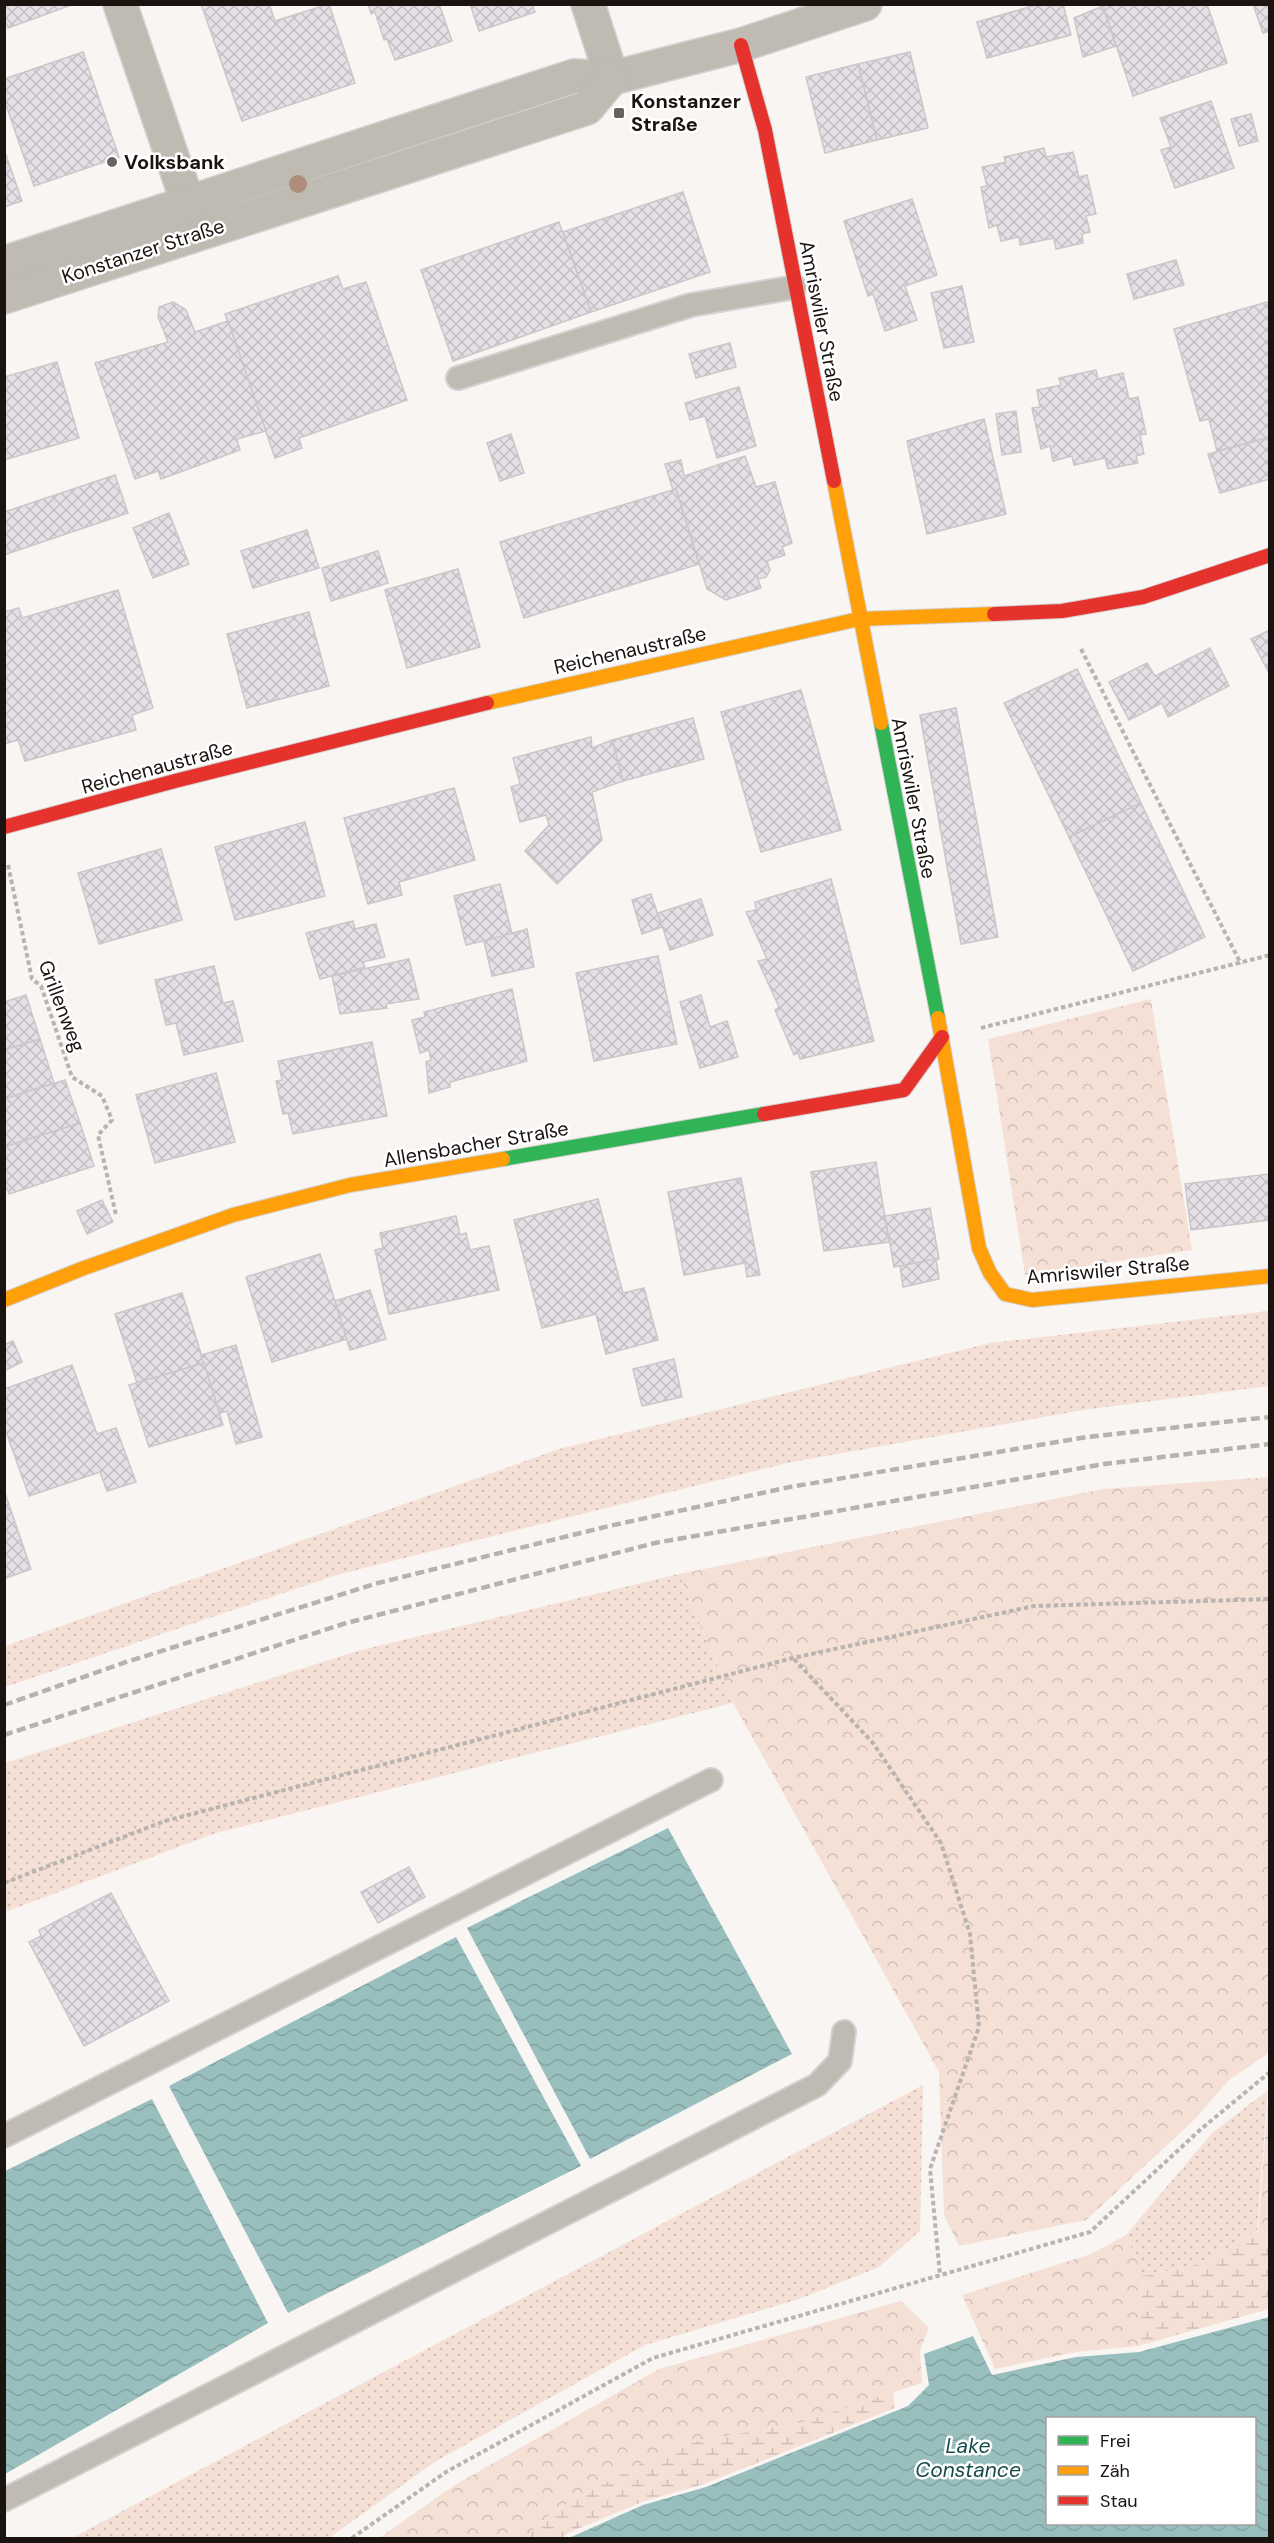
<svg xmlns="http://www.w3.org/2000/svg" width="1274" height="2543" font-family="'DM Sans',sans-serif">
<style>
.grass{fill:url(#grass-dots)}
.forest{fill:url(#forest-crowns)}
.wetland{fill:url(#wetland-marsh)}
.water{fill:url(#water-waves);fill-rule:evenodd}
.building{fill:url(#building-cross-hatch);stroke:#cac7c9;stroke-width:1.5}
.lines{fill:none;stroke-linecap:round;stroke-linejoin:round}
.lane-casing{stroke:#d4d1d0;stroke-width:26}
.street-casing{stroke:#d4d1d0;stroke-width:36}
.fast-casing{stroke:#d4d1d0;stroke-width:16}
.slow-casing{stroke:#d4d1d0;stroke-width:16}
.jam-casing{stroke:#d4d1d0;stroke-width:16}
.path{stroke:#b9b4af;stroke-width:4;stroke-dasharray:4.5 3;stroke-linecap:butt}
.lane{stroke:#bfbab2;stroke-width:22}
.street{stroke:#bfbab2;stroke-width:33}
.fast{stroke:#30b455;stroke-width:14}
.slow{stroke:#ff9f0a;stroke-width:14}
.jam{stroke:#e5322d;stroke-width:14}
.rail{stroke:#b7b2ad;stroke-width:4.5;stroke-dasharray:9 4.5;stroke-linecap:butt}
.tree{fill:#ae8d7c}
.poi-dot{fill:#68625f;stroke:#fff;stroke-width:2}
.labels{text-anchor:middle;stroke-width:5;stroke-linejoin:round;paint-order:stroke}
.poi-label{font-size:20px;font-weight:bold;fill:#1a1310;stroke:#fff;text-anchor:start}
.street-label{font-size:20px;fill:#1a1310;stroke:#fff}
.water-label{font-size:21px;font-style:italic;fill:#164b4b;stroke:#fff}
</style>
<defs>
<pattern id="grass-dots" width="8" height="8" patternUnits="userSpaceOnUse" patternTransform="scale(1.5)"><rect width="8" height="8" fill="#f5e0d6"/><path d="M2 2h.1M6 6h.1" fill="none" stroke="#d1bfb7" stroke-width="1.8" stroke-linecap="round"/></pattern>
<pattern id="forest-crowns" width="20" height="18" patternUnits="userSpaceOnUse" patternTransform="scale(1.5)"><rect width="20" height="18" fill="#f5e0d6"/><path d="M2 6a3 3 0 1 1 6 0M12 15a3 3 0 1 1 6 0" fill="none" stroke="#d1bfb7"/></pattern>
<pattern id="wetland-marsh" width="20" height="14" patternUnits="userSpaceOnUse" patternTransform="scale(1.5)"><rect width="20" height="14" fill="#f5e0d6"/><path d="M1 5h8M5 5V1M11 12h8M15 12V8" fill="none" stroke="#d1bfb7"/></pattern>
<pattern id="water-waves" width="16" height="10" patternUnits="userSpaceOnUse" patternTransform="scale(1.5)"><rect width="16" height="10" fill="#98bfbe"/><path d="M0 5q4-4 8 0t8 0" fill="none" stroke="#82a3a2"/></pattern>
<pattern id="building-cross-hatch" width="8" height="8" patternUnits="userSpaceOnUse" patternTransform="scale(1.5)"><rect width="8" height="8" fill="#e5dfe6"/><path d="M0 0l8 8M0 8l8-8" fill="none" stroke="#c4bec4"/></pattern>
</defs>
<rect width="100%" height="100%" fill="#f9f5f3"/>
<g class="grass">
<polygon points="1269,1311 1269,1386 1083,1410 787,1463 340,1574 5,1687 5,1646 559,1449 990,1343"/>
<polygon points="679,1574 733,1703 216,1833 5,1912 5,1763 357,1651"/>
<polygon points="923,2085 920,2231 879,2267 799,2299 645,2345 436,2461 329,2538 72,2538"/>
<polygon points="1268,2090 1257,2231 1200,2264 1143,2276 1126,2235 1212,2133"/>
</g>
<g class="forest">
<polygon points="1151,999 1192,1250 1025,1275 988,1039"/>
<polygon points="1269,1477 1269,2053 1229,2080 1193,2121 1086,2220 959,2246 944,2215 939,2072 733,1703 679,1574 1103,1489"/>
<polygon points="1269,2089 1269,2242 1258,2231"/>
<polygon points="1126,2235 1143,2276 1138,2346 1076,2352 995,2369 962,2295 1091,2254"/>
<polygon points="901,2301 929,2328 920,2350 922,2383 801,2423 675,2445 554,2511 524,2538 379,2538 455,2485 659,2369"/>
</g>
<g class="wetland">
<polygon points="1257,2231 1269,2242 1269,2309 1138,2346 1143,2276 1200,2264"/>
<polygon points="893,2392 895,2408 704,2484 642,2502 568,2533 563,2538 524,2538 554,2511 675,2445 800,2423"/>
</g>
<g class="water">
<polygon points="668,1828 792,2054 590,2159 467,1928"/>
<polygon points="456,1937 581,2166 288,2313 169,2086"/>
<polygon points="152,2099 268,2323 5,2474 5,2171"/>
<path d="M1269,2317v221h-700l74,-33 63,-18 202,-81 21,-21 -5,-31 49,-18 19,39 84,-18 63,-5zM1048,2418h206v106h-206z"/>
</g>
<g class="building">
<polygon points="4,4 74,4 8,28 4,17"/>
<polygon points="201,4 269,4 275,21 329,4 355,83 242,121"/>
<polygon points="368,4 439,4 452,41 395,60 387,39 384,40 375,12 371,14"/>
<polygon points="470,4 532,4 535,12 479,31"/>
<polygon points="1039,4 1063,4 1071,35 987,58 977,22"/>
<polygon points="1109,4 1207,4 1227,63 1133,96 1103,6"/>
<polygon points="1253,4 1270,4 1270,31 1263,33"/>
<polygon points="1103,6 1116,46 1083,57 1074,18"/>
<polygon points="83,52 119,157 34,186 4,99 4,79"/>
<polygon points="910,52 928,128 877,140 858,64"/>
<polygon points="858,64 877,140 825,153 806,77"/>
<polygon points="1211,101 1234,168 1175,188 1161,150 1171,147 1160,118"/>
<polygon points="1251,114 1258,141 1239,146 1231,119"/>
<polygon points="1044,148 1046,157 1073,152 1079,177 1087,175 1096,214 1086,216 1090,232 1082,234 1083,243 1056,249 1054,238 1020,245 1019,237 1001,241 997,225 989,228 981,187 987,186 982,167 1006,162 1004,157"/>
<polygon points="4,149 22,201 4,207"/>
<polygon points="683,192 710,272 591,312 563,232"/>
<polygon points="912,199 937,275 905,286 917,320 885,331 873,294 868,296 844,221"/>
<polygon points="559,222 591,312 453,361 421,270"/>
<polygon points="1176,260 1184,285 1134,299 1127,274"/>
<polygon points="338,276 343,289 366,282 407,400 299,438 302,448 275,458 225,314"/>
<polygon points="962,286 974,342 944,348 931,293"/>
<polygon points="173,302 186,310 195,332 228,321 266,431 237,439 240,450 161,479 158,471 135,479 95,363 168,342 158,317 159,307"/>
<polygon points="1267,302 1270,312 1270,437 1217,451 1209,419 1200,421 1174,329"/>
<polygon points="730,343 736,367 696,378 689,354"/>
<polygon points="57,362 79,438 4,460 4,377"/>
<polygon points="1096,370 1098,379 1123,373 1129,399 1138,397 1146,434 1140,435 1144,454 1136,456 1138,463 1108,469 1105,458 1074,465 1072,456 1053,461 1050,446 1041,449 1032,408 1040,407 1037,390 1061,385 1059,378"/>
<polygon points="739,387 756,446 717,458 705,416 690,420 685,403"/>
<polygon points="1016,411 1021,452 1002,455 996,414"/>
<polygon points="984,419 1006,514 927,534 907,441"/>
<polygon points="511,434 524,473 500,481 487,443"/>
<polygon points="1270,437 1270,479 1220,493 1208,454"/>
<polygon points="745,456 756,487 775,482 792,543 782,547 785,555 767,561 770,570 766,577 758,579 761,588 726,600 707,589 676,489 673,490 665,464 681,460 684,476"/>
<polygon points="115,475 128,513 4,555 4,512"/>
<polygon points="676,489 699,564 524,618 500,542"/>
<polygon points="169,513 189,564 153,578 133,528"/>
<polygon points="307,530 319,568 253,588 241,551"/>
<polygon points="378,551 388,583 331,601 322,568"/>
<polygon points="458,569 480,647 407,668 385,590"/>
<polygon points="118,590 153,708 132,715 136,730 25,761 18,740 4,744 4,612 19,608 22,618"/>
<polygon points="309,612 329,686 247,708 227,634"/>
<polygon points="1270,630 1270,675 1251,639"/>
<polygon points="1210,648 1229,686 1168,717 1162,703 1129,720 1109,682 1147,663 1155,676"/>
<polygon points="1077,669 1141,803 1069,837 1004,703"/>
<polygon points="801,690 841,830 761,852 721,712"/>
<polygon points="956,708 998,937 961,944 920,715"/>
<polygon points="693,718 704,759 623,781 612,740"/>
<polygon points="591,737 592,748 612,740 623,781 592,792 602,840 557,884 525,851 549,825 546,815 520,822 511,787 520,784 513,758"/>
<polygon points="454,788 475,860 399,882 402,895 368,904 344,818"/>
<polygon points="1141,803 1205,937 1133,971 1069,837"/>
<polygon points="305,822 325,896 235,920 215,847"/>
<polygon points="161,849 182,920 99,944 78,873"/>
<polygon points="831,879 874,1041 800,1059 798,1053 794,1055 775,1010 779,1007 758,961 767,959 746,912 756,910 755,902"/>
<polygon points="500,884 512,934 466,945 454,896"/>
<polygon points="651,894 662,927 642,934 632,900"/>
<polygon points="701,899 713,935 670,950 658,913"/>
<polygon points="353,921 355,929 376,924 385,957 363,962 365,967 320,979 306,933"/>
<polygon points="527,929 534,967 492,976 484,941"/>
<polygon points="658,956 677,1044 594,1061 576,973"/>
<polygon points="409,959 419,999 386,1004 387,1008 340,1014 332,976"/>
<polygon points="214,966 223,1003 233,1001 243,1041 184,1055 176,1023 166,1025 155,980"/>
<polygon points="512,989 527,1061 450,1082 450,1087 429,1093 426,1062 431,1060 429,1050 420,1053 412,1020 425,1017 424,1012"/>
<polygon points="26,995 40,1039 4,1050 4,1002"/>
<polygon points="701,995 710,1027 727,1021 738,1057 700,1068 680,1002"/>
<polygon points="40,1039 54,1083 4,1099 4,1050"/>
<polygon points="372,1042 387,1116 293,1134 288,1113 283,1114 276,1081 282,1080 278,1061"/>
<polygon points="216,1073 235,1142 155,1163 136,1095"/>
<polygon points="65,1080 80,1123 4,1147 4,1099"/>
<polygon points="80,1123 94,1166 9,1194 4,1182 4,1147"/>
<polygon points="876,1162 889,1242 824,1251 811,1172"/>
<polygon points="1269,1174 1270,1220 1191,1230 1185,1184"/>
<polygon points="741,1178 760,1275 747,1277 745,1263 684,1275 668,1192"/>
<polygon points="598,1199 623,1293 644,1288 658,1340 606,1354 596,1314 542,1328 514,1220"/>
<polygon points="102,1200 113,1222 87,1234 77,1211"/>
<polygon points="930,1208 939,1259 894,1267 885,1216"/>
<polygon points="456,1216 460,1235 466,1233 470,1250 489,1246 499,1290 389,1314 375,1250 383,1248 380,1233"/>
<polygon points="320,1254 347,1339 272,1362 246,1277"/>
<polygon points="936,1259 939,1279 903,1287 900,1266"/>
<polygon points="370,1290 386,1339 350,1350 335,1301"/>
<polygon points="182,1293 204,1363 137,1383 115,1314"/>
<polygon points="13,1341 22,1362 4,1371 4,1345"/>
<polygon points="236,1345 262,1437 236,1444 227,1411 218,1414 201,1355"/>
<polygon points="674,1359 682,1397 642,1406 633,1369"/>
<polygon points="204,1363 223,1425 149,1447 129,1385"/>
<polygon points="72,1365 97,1434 116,1428 136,1482 107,1491 100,1472 29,1496 4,1426 4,1389"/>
<polygon points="4,1490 31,1569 6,1578 4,1574"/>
<polygon points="409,1867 425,1897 378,1923 361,1892"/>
<polygon points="111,1893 169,2001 84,2046 29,1942 41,1936 39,1930"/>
</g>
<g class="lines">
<defs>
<g id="lane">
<polyline points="458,378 691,305 795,287"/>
<polyline points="4,2136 711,1780"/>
<polyline points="4,2500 817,2085 840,2061 844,2032"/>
</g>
<g id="street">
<polyline points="120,4 195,224"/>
<polyline points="588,4 612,78"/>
<polyline points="4,263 574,76 612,78 741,45 865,4"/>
<polyline points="4,297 587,108 612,78"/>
</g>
<g id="fast">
<polyline points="881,723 938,1018"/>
<polyline points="503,1159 764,1114"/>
</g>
<g id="slow">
<polyline points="834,481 881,723"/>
<polyline points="487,703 859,619 994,614"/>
<polyline points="938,1018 979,1248 990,1273 1005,1294 1032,1300 1270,1276"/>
<polyline points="4,1300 84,1268 233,1215 350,1185 503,1159"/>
</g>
<g id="jam">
<polyline points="741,45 765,130 834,481"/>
<polyline points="994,614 1062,611 1143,597 1270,555"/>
<polyline points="4,827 175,781 487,703"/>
<polyline points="764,1114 904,1090 942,1037"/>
</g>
</defs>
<use href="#lane" class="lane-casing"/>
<use href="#street" class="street-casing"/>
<use href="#fast" class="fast-casing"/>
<use href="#slow" class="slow-casing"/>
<use href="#jam" class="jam-casing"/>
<g class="path">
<polyline points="1081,649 1241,964"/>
<polyline points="8,865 32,979 41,986 72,1077 102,1096 112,1120 98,1135 116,1215"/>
<polyline points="981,1028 1270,955"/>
<polyline points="794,1659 873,1743 941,1843 970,1934 979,2027 930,2169 940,2275"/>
<polyline points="4,1883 165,1821 793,1658 1034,1606 1270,1599"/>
<polyline points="352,2538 446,2472 653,2358 1090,2232 1201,2129 1270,2072"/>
</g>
<use href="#lane" class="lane"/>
<use href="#street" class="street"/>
<use href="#fast" class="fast"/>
<use href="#slow" class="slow"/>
<use href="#jam" class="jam"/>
<g class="rail">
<polyline points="4,1705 123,1663 378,1583 609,1526 790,1487 1087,1437 1270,1417"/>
<polyline points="4,1735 343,1624 655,1543 1104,1464 1270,1444"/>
</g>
</g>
<circle class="tree" cx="298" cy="184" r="9"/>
<g class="poi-dot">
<rect x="613" y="107" width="12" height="12" rx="3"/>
<circle cx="112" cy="162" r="6"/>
</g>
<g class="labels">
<g class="poi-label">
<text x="631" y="108">Konstanzer<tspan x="631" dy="23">Straße</tspan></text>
<text x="124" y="169">Volksbank</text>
</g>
<g class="street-label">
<text transform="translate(143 251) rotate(-18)" y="7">Konstanzer Straße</text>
<text transform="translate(822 321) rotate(79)" y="7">Amriswiler Straße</text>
<text transform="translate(630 650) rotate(-13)" y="7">Reichenaustraße</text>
<text transform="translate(157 767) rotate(-15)" y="7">Reichenaustraße</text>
<text transform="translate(914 798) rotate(79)" y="7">Amriswiler Straße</text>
<text transform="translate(62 1006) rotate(69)" y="7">Grillenweg</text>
<text transform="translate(476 1144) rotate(-10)" y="7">Allensbacher Straße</text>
<text transform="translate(1108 1270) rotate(-5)" y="7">Amriswiler Straße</text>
</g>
<g class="water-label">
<text x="968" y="2453">Lake<tspan x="968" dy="24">Constance</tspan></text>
</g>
</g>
<rect width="1274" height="2543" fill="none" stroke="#1a1310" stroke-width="12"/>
<rect x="1046" y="2417" width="210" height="108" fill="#ffffff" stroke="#a3a19f" stroke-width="1.5"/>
<rect x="1058" y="2436" width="30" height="9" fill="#30b455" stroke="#a3a19f" stroke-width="1.5"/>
<text x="1100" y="2447" font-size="18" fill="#1a1310">Frei</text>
<rect x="1058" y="2466" width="30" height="9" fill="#ff9f0a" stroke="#a3a19f" stroke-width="1.5"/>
<text x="1100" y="2477" font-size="18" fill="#1a1310">Zäh</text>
<rect x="1058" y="2496" width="30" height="9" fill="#e5322d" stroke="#a3a19f" stroke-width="1.5"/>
<text x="1100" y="2507" font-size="18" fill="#1a1310">Stau</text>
</svg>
